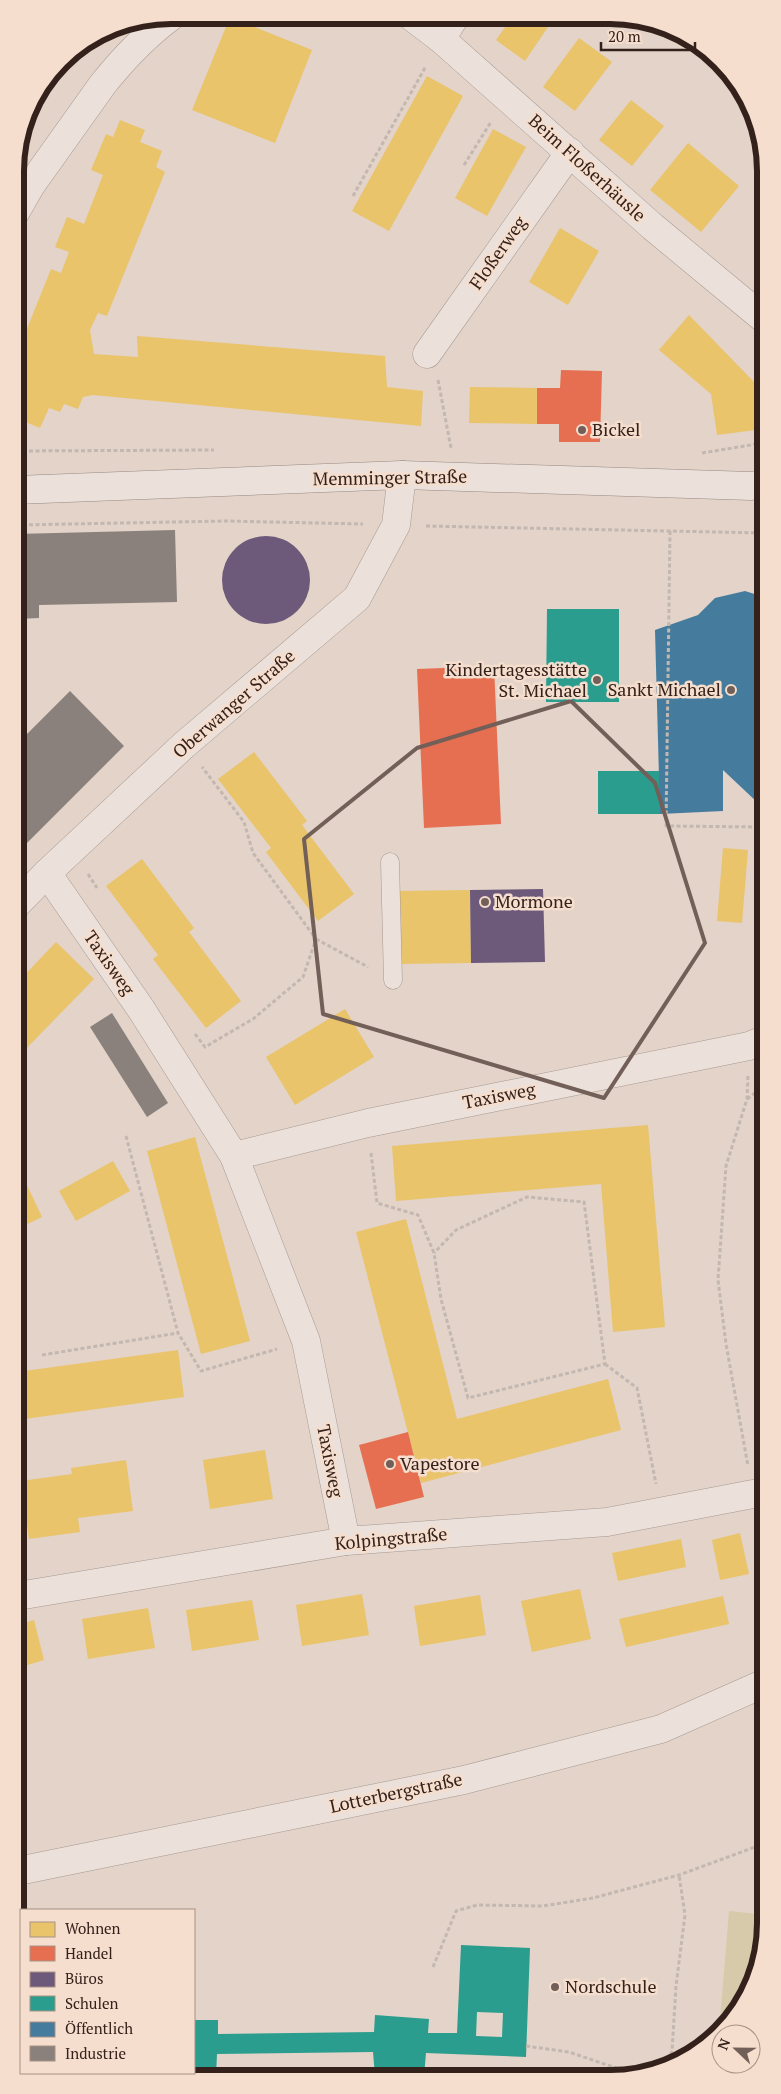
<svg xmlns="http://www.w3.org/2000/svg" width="781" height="2094" font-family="'PT Serif',serif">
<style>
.green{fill:#d6caaa}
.homes{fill:#e9c46a}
.shops{fill:#e76f51}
.offices{fill:#6d597a}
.schools{fill:#2a9d8f;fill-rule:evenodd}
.public{fill:#457b9d}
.industry{fill:#8a817c}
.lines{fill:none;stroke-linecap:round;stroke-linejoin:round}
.lane-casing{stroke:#a79992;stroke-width:19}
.street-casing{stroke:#a79992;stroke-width:29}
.secondary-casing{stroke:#978982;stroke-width:29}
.path{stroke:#c3b8b1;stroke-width:3;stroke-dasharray:4 2.5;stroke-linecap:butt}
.lane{stroke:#ebe1da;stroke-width:18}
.street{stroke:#ebe1da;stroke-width:28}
.secondary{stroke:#ebe1da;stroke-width:28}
.marked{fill:none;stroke:#725f58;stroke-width:4;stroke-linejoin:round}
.poi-dot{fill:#725f58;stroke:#f5decd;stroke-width:2}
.labels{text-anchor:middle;stroke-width:5;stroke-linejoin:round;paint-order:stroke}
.street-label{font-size:18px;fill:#35211b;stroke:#f5decd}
.poi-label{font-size:18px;fill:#35211b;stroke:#f5decd;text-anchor:start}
.rim{fill:none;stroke:#35211b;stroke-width:6}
</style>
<rect width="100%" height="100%" fill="#e3d3c8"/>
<path class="green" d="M729,1911l37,4c0,39 -15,92 -47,118z"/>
<g class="homes">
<polygon points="230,17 312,50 275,143 192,110"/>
<polygon points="512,17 541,17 550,24 525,61 496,40"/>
<polygon points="579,38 612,62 575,111 543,87"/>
<polygon points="427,76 463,96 389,231 352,211"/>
<polygon points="631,100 664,126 632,166 599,140"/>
<polygon points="120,120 145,130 140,142 162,151 156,167 165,172 107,316 98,313 90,330 94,354 138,357 137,336 385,356 387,387 423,391 421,426 93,395 83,397 78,409 64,404 60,412 49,408 40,428 16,418 16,356 51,269 61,273 69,252 55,247 67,217 84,224 103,175 91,170 106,134 113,137"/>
<polygon points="493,129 526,147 487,216 455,198"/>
<polygon points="688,143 739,186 701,232 650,190"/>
<polygon points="560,228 599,251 568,305 529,282"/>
<polygon points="689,315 755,383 763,383 763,429 717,435 711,394 659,350"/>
<polygon points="470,387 537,388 537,424 469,423"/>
<polygon points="254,752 307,821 302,825 354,894 318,921 266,852 271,848 218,779"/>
<polygon points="723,848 748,850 742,923 717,921"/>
<polygon points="142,859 194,928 189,932 241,1001 206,1028 153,959 158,955 106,886"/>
<polygon points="470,890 471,963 397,964 396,891"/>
<polygon points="56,942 94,979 17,1058 17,983"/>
<polygon points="345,1009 374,1057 295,1105 266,1057"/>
<polygon points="648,1125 665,1327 613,1332 601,1184 396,1201 392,1146"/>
<polygon points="195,1137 250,1341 201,1354 147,1151"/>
<polygon points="113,1161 130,1191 76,1221 59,1191"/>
<polygon points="17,1164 42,1217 17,1229"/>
<polygon points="406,1219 457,1419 608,1379 621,1430 421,1483 356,1232"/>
<polygon points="178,1350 184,1397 17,1420 17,1372"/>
<polygon points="265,1450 273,1499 210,1509 203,1460"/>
<polygon points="126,1460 133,1511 78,1518 80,1532 29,1539 21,1481 72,1474 71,1468"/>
<polygon points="740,1533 749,1574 720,1580 712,1540"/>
<polygon points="681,1539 686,1567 618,1581 612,1553"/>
<polygon points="580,1589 591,1639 532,1652 521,1601"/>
<polygon points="362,1594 369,1635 302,1646 296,1605"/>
<polygon points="480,1595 486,1635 420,1646 414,1606"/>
<polygon points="723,1596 729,1624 626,1647 619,1619"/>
<polygon points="252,1600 259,1640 192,1651 186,1610"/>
<polygon points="148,1608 155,1648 88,1659 82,1619"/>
<polygon points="34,1620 44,1660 18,1668 18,1625"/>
</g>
<g class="shops">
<polygon points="561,370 602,371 600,442 559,442 559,424 537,424 537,388 560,388"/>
<polygon points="494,666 501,824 424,828 417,669"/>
<polygon points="408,1432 424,1497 376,1509 359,1445"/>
</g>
<g class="offices">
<circle cx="266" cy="580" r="44"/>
<polygon points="543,889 545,962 471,963 470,890"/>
</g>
<g class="schools">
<polygon points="547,609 619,609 619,702 546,702"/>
<rect x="598" y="771" width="62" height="43"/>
<path d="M461,1945l69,3 -4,109 -100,-4 -2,23h-49l-2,-24 -156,2 -1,22h-48l-1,-3h27v-53h24v14l156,-2 1,-17 54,4 -1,14h29zM477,2012l26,1 -1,24 -26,-1z"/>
</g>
<polygon class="public" points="745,591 764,597 764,805 758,803 723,770 723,811 660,814 655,630 698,615 715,598"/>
<g class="industry">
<polygon points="175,530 177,602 39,605 39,618 16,619 16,534"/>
<polygon points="70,691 124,746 16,854 16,745"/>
<polygon points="112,1013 168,1103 147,1117 90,1027"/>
</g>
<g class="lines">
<defs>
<polyline id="lane" points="390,862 393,980"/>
<g id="street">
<polyline points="412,17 441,39 653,227 763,318"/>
<polyline points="441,39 455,17"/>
<path d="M15,213l16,-28 72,-101c20,-25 44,-50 70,-69"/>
<polyline points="427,354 570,152"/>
<polyline points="47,873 141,1009 234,1156 306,1341 346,1541"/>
<polyline points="16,905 47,873 184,745 357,598 396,525 402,475"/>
<polyline points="234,1156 368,1123 749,1046 764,1040"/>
<polyline points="18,1596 346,1541 607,1522 753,1494 765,1495"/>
<polyline points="18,1871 464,1780 661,1729 765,1683"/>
</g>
<polyline id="secondary" points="16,490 402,475 751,486 763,484"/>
</defs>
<use href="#lane" class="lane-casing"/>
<use href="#street" class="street-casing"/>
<use href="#secondary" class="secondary-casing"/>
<g class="path">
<polyline points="464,165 491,122"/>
<polyline points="353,196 426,66"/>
<polyline points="438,380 451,448"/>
<polyline points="16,451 214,450"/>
<polyline points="702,453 763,443"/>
<polyline points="16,525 225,521 363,524"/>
<polyline points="426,526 764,533"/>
<polyline points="670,531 666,826 764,827"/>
<polyline points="88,874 97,888"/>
<polyline points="316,939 368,967"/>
<polyline points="195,1034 205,1047 253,1019 303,977 316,939 253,853 244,822 202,767"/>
<polyline points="748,1076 747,1099 726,1166 718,1280 726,1344 748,1466"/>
<polyline points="747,1099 764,1086"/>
<polyline points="126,1136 178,1333 201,1371 277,1349"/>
<polyline points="371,1153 377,1203 418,1215 434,1253 441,1299 468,1398 605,1364 584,1202 527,1197 456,1230 434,1253"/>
<polyline points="42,1355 178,1333"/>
<polyline points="605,1364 637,1388 656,1484"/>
<polyline points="433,1967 456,1911 477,1905 543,1906 593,1898 679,1875 766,1843"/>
<polyline points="526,2046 569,2052 625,2071 631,2076"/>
<polyline points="666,2067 672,2051 676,1986 685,1915 679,1875"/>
</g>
<use href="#lane" class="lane"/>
<use href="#street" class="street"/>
<use href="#secondary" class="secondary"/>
</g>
<path class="marked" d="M571,701l84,82 50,160 -101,155 -281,-84 -19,-175 113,-91z"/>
<g class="poi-dot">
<circle cx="582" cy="430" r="5"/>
<circle cx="597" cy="680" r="5"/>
<circle cx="731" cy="690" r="5"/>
<circle cx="485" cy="902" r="5"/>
<circle cx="390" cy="1464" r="5"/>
<circle cx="555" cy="1987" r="5"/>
</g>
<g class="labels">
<g class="street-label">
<text transform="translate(587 168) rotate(42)" y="6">Beim Floßerhäusle</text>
<text transform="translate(498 253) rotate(-55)" y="6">Floßerweg</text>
<text transform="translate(390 478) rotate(-1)" y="6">Memminger Straße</text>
<text transform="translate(234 704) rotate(-41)" y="6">Oberwanger Straße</text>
<text transform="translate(109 963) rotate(55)" y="6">Taxisweg</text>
<text transform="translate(499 1096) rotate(-11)" y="6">Taxisweg</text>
<text transform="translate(330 1461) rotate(79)" y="6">Taxisweg</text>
<text transform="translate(391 1539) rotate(-5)" y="6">Kolpingstraße</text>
<text transform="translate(396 1793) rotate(-12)" y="6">Lotterbergstraße</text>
</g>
<g class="poi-label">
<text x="592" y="436">Bickel</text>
<text x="587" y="676" text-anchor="end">Kindertagesstätte<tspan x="587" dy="21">St. Michael</tspan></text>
<text x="721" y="696" text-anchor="end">Sankt Michael</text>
<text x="495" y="908">Mormone</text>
<text x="400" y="1470">Vapestore</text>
<text x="565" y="1993">Nordschule</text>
</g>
</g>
<path d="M0 0H781V2094H0ZM171 24H610A147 147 0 0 1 757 171V1923A147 147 0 0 1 610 2070H171A147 147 0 0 1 24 1923V171A147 147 0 0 1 171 24Z" fill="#f5decd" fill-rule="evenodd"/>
<path class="rim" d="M171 24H610A147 147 0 0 1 757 171V1923A147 147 0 0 1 610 2070H171A147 147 0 0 1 24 1923V171A147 147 0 0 1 171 24Z"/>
<rect x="20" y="1909" width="175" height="165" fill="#f5decd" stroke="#a89286"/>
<rect x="30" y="1922" width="25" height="15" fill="#e9c46a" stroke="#a89286"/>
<text x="65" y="1934" font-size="15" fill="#35211b">Wohnen</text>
<rect x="30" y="1946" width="25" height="15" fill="#e76f51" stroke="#a89286"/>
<text x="65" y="1959" font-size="15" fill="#35211b">Handel</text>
<rect x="30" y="1972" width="25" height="15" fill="#6d597a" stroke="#a89286"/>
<text x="65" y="1984" font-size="15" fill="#35211b">Büros</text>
<rect x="30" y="1996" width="25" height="15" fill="#2a9d8f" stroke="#a89286"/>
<text x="65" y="2009" font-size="15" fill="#35211b">Schulen</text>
<rect x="30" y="2022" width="25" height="15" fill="#457b9d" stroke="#a89286"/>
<text x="65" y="2034" font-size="15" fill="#35211b">Öffentlich</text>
<rect x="30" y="2046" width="25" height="15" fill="#8a817c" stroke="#a89286"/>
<text x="65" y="2059" font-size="15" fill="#35211b">Industrie</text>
<g transform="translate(736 2049) rotate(292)"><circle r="24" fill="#f5decd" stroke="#a89286"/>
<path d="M0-4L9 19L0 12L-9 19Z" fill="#725f58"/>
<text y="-8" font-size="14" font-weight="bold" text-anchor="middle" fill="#35211b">N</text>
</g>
<path d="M601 42v8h94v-8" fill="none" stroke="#35211b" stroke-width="2.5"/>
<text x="608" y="42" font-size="15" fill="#35211b" stroke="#f5decd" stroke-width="4" paint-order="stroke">20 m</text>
</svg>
